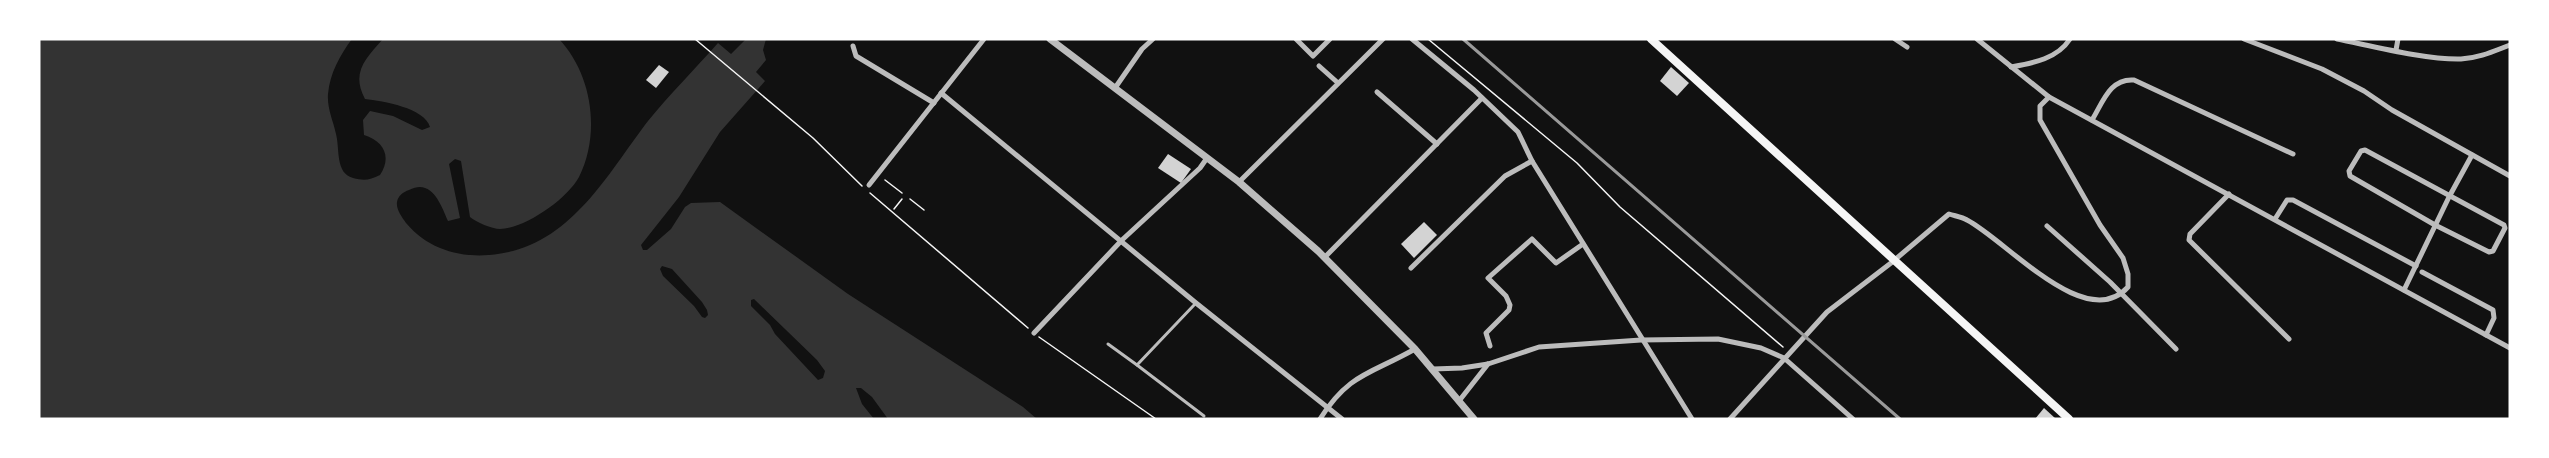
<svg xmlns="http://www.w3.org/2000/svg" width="2549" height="458" font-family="Montserrat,sans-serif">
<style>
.water{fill:#333}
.pier{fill:#111}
.building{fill:#d3d3d3}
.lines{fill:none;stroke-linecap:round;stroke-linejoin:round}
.path{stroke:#f5f5f5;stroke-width:1.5}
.service{stroke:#bcbcbc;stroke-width:3}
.minor{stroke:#bcbcbc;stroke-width:5}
.tertiary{stroke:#bcbcbc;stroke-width:7}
.secondary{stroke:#f5f5f5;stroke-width:8}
.rail{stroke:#9a9a9a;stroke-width:3}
</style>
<rect width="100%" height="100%" fill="#111"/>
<path class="water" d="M39,39h313c-12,16 -22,34 -24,55 -1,15 5,26 8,40 4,15 -1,39 17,44 11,3 17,2 27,-3 12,-18 4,-34 -16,-40l-1,-15 7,-9 23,5 29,14 8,-3c-5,-19 -47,-26 -65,-28 -14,-26 0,-40 18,-60h176c33,35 42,94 20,138 -12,22 -53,51 -79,52 -8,0 -24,-7 -30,-12l-9,-56 -6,-2 -6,5 11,54 -12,3c-7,-16 -16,-43 -39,-31 -6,2 -11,6 -12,12 -1,8 5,15 9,21 27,32 68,38 107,28 64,-17 98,-82 135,-130 22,-27 47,-52 70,-78l13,11 15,-15h20l-3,11 3,10 -10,12 9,9 -45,51 -41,65 -38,48 2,5h4l24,-21 14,-22 6,-4 29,-1 128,92 175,113 14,12h-998z"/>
<g class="pier">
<polygon points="662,266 672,269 702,302 707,310 708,315 705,318 702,317 694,306 663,276 660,269"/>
<polygon points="754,299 817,360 825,371 823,378 818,380 775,334 770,325 751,306 751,300"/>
<polygon points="856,388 861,388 872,397 888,419 874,419 862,404"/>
</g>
<g class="building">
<polygon points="659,65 669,72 656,88 646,80"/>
<polygon points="1671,67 1689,83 1677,96 1660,81"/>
<polygon points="1168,154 1191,169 1181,183 1158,168"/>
<polygon points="1424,222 1437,235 1414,258 1401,244"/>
<polygon points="2044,408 2056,419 2035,419"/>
</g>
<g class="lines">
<g class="path">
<polyline points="695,39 813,138 862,186"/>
<polyline points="1428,39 1577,163 1620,207 1783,347"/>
<polyline points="885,180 902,193"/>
<polyline points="870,193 1028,328"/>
<polyline points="910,199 924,210"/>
<polyline points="894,209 902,199"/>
<polyline points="1039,337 1156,419"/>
</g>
<g class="service">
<polyline points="1195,304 1137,365 1204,416"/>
<polyline points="1108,344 1137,365"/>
</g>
<g class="minor">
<polyline points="1296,39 1313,56 1330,39"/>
<polyline points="1412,39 1474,90 1518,132 1532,161 1692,419"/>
<polyline points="1895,39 1907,47"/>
<polyline points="1977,39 2049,97 2510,348"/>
<polyline points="2244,39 2322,69 2364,91 2392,110 2510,176"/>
<path d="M2337,39c35,7 90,21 124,20 18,-1 33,-8 49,-14"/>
<polyline points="853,46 856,56 934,103"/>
<polyline points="2396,50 2398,39"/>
<polyline points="1319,66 1338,83"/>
<path d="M2011,67c22,-4 46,-8 59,-28"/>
<polyline points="1115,88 1142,49 1153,39"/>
<polyline points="1377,92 1437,144"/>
<polyline points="941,93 1196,303 1342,419"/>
<path d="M2092,120c11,-18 18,-42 42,-40l159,74"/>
<polygon points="2365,150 2504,225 2505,228 2493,251 2489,252 2435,225 2350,176 2349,171 2361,151"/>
<polyline points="1239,182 1383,39"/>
<polyline points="869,185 984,39"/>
<polyline points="2229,194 2190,234 2189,240 2289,339"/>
<polyline points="2275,219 2287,200 2293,200 2416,266"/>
<polyline points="2047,226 2110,282 2176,349"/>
<polyline points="1325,257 1482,98"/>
<polyline points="1411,268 1505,176 1532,161"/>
<polyline points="2422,272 2493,310 2494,318 2486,335"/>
<polyline points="2404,290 2449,197 2472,155"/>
<polyline points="1034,333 1122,240 1200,168 1207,158"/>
<polyline points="1490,346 1486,333 1509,310 1510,305 1506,296 1488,278 1532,239 1556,263 1583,244"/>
<polyline points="1433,369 1462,368 1488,364 1539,347 1641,340 1718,339 1761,348 1784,358 1853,419"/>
<polyline points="1459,401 1488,364"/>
<path d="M1320,419c29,-46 51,-45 95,-70"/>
<path d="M1730,419l97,-107 64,-49 58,-49c6,2 13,3 18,6 39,20 119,114 161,67v-13l-5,-16 -23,-33 -60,-105v-14l9,-9"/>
</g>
<polyline class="tertiary" points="1050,39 1239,182 1318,251 1415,349 1474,419"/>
<polyline class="secondary" points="1651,39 2069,419"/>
<polyline class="rail" points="1463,39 1900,419"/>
</g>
<rect width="2549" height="458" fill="none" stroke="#ffffff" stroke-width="81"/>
</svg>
